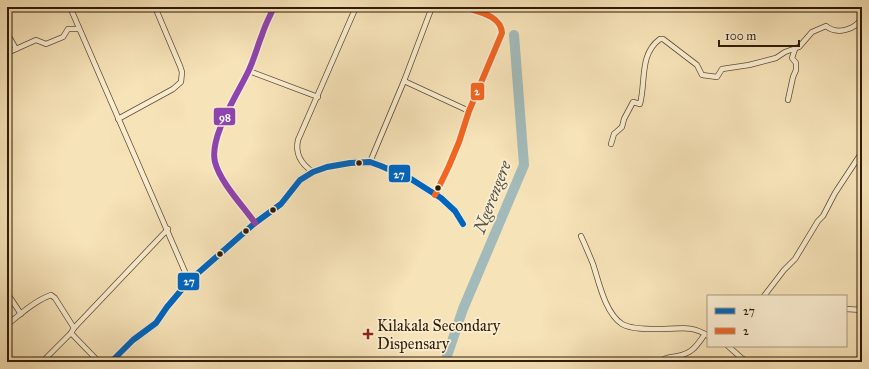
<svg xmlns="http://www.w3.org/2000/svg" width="869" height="369" font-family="'IM FELL Great Primer',serif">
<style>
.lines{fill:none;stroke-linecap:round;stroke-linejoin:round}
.river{stroke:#a2bbba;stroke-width:10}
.street-casing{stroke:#604d32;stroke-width:6}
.secondary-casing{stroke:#2e1b05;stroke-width:8}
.street{stroke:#faedd1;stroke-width:4.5}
.secondary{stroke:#faedd1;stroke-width:6}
.bus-1-casing{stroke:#faedd1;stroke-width:9}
.bus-2-casing{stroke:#faedd1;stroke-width:9}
.bus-3-casing{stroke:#faedd1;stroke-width:9}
.bus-1{stroke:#0065bd;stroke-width:6}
.bus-2{stroke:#f26522;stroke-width:6}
.bus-3{stroke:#8e44ad;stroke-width:6}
.bus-dot{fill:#2e1b05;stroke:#faedd1;stroke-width:1.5}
.poi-dot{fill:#8f2418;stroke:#faedd1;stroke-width:1.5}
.labels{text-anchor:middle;stroke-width:3.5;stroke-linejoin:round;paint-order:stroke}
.poi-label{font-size:16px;fill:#2e1b05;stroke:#faedd1;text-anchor:start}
.water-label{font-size:17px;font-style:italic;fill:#575344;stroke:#faedd1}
.line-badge{stroke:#faedd1;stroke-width:1.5}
.badge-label{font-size:11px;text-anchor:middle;font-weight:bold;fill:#fff}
</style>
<rect width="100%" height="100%" fill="#f7e3b8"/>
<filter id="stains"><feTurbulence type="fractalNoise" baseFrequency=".005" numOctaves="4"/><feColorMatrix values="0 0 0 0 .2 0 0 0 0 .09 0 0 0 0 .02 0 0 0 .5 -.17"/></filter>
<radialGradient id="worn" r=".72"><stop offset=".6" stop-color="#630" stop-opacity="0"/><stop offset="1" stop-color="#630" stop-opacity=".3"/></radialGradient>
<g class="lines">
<polyline class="river" points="445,362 463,309 524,165 514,35"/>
<defs>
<g id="street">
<polyline points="70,7 189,281"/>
<polyline points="7,33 16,49"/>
<polyline points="7,53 36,40 46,44 63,37 68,29 79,29"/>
<polyline points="249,71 318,97"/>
<polyline points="404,81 469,111"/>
<polyline points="788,100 793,77 796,70 796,63 792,58 795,49"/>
<polyline points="118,119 173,89 181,82 182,72 180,66 155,7"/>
<path d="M611,144l3,-10 8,-7 2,-8 9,-17 7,2c6,-22 -1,-50 20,-65h3l34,26 5,10 15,2 5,-8 27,-4 27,-7 9,-6 14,-5 13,-15 14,-6c11,9 29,4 36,-8"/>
<polyline points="370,162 404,81 432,7"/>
<path d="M313,172c-12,-8 -18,-19 -15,-32l58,-133"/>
<path d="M435,195l14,-29 10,-24 10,-31 33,-78c-1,-18 -24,-21 -38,-26"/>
<path d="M255,223c-12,-17 -35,-41 -40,-61 -6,-25 22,-67 33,-90 6,-12 9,-25 14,-37 3,-10 8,-19 12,-28"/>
<path d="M581,236c4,9 8,18 12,28 6,18 12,49 29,60 10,6 30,5 42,5 18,0 28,-4 44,7"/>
<polyline points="7,293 21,314"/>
<polyline points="764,296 784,270 795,259 818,221 823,216 835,193 862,152"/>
<polyline points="846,309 862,310"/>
<path d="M7,325c12,-10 29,-25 44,-30l4,3 19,30"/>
<polyline points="71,333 99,362"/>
<polyline points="728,346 746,362"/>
<polyline points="42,362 71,333 74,328 168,229"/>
<path d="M660,362c6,-6 11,-4 18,-6 15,-3 19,-11 27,-22"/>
<polyline points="734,362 743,359"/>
</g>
<polyline id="secondary" points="111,362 133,340 156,323 167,307 189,281 255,223 281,204 300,180 313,172 327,167 350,163 370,162 381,166 411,179 441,198 455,211 463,224"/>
</defs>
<use href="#street" class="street-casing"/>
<use href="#secondary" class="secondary-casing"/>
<use href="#street" class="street"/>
<use href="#secondary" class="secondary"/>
<defs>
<polyline id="bus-1" points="111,362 133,340 156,323 167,307 189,281 255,223 281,204 300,180 313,172 327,167 350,163 370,162 381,166 411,179 441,198 455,211 463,224"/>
<path id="bus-2" d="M435,195l14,-29 10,-24 10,-31 33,-78c-1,-18 -24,-21 -38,-26"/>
<path id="bus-3" d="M255,223c-12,-17 -35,-41 -40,-61 -6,-25 22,-67 33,-90 6,-12 9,-25 14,-37 3,-10 8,-19 12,-28"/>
</defs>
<use href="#bus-1" class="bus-1-casing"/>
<use href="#bus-2" class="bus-2-casing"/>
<use href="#bus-3" class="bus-3-casing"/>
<use href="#bus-1" class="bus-1"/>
<use href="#bus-2" class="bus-2"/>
<use href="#bus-3" class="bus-3"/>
</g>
<g class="bus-dot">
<circle cx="359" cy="163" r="3.5"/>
<circle cx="438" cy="188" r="3.5"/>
<circle cx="273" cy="210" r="3.5"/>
<circle cx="246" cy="231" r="3.5"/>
<circle cx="220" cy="254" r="3.5"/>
</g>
<path class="poi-dot" d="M366 328h4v4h4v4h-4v4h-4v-4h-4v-4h4z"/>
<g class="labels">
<g class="poi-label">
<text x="377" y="331">Kilakala Secondary<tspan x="377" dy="18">Dispensary</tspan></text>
</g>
<g class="water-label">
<text transform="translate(492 197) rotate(-69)" y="6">Ngerengere</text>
</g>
</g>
<g class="line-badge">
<rect x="470" y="82" width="15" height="19" rx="4" fill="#f26522"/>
<rect x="213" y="107" width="23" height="19" rx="4" fill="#8e44ad"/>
<rect x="388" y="164" width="23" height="19" rx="4" fill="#0065bd"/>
<rect x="177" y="272" width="23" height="19" rx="4" fill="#0065bd"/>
</g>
<g class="badge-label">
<text x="477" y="95">2</text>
<text x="225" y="121">98</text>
<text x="399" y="178">27</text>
<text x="189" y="285">27</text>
</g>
<rect width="869" height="369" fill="none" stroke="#f7e3b8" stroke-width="24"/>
<rect x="8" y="8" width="853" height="353" fill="none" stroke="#2e1b05" stroke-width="2"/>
<rect x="12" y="12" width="845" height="345" fill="none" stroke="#2e1b05"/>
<rect x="707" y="295" width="140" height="52" fill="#faedd1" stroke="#a8997f"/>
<rect x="715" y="308" width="20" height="6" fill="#0065bd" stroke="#a8997f"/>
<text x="743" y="315" font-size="12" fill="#2e1b05">27</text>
<rect x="715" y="328" width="20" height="6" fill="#f26522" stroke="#a8997f"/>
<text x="743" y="335" font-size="12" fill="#2e1b05">2</text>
<path d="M719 40v6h80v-6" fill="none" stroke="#2e1b05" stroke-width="2"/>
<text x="725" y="40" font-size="12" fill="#2e1b05" stroke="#faedd1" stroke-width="3" paint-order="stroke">100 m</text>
<rect width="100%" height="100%" filter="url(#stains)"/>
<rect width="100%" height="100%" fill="url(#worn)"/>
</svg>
